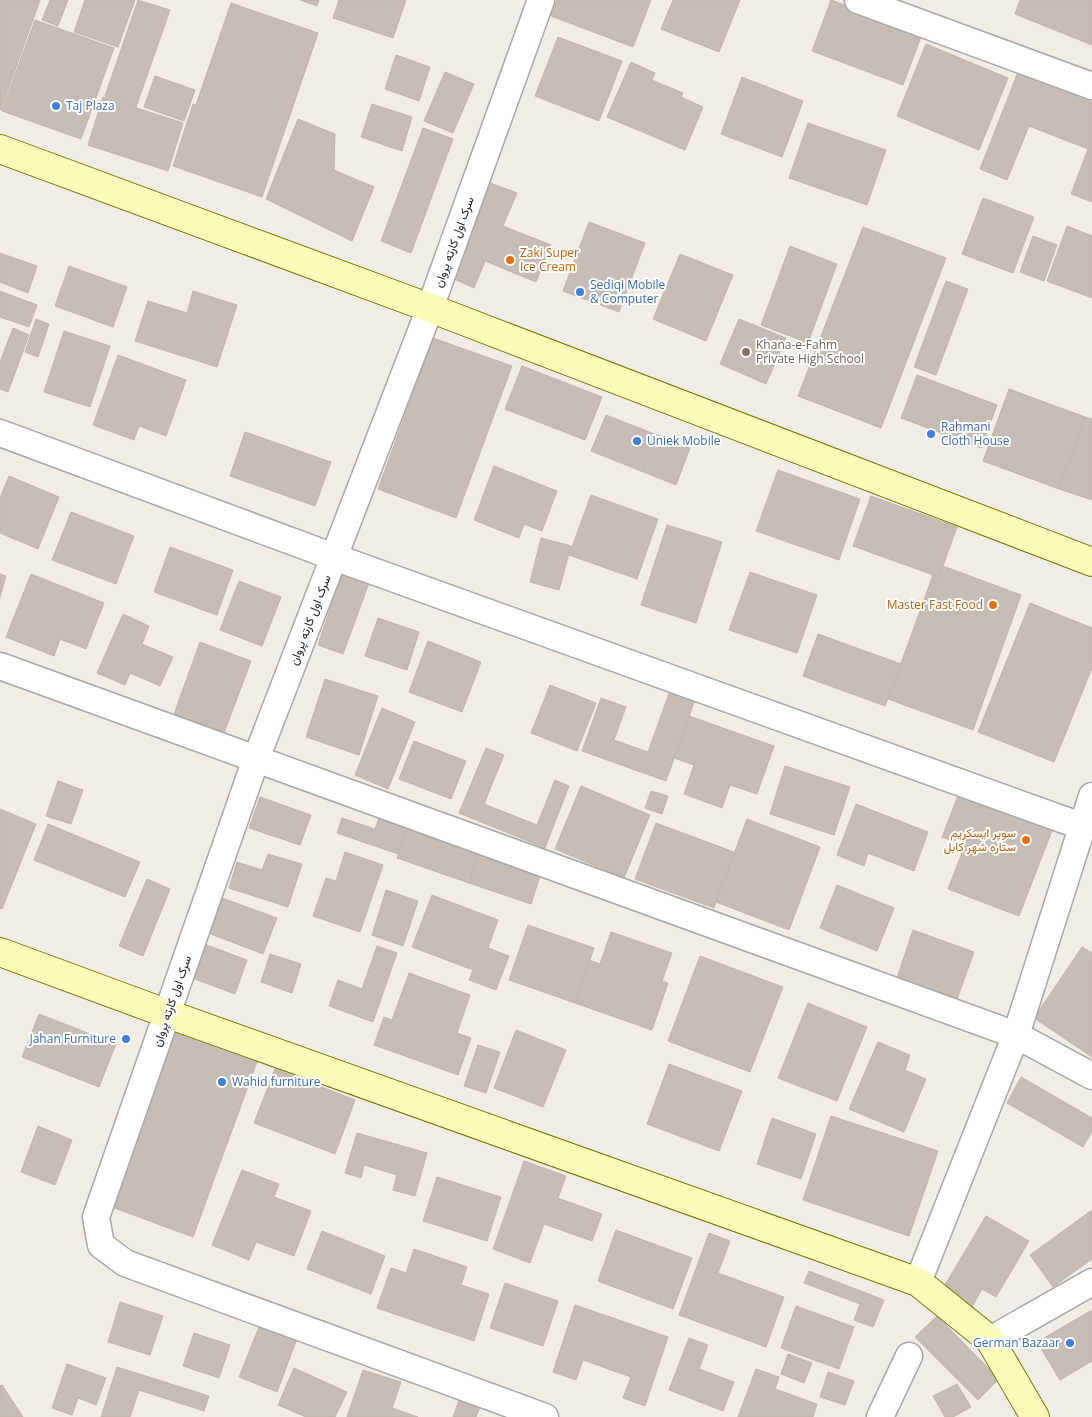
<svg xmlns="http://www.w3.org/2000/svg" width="1092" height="1417" font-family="'Open Sans',Vazirmatn,sans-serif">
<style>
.building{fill:#c5bcb5;stroke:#c3b3a8}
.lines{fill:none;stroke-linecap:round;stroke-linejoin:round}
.minor-casing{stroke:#a7a7a7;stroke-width:29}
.secondary-casing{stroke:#717b02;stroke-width:30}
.minor{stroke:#fff;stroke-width:26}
.secondary{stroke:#fafbb9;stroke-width:28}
.shop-dot{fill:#3f7fe0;stroke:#fff;stroke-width:2}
.food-dot{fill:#e8710a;stroke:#fff;stroke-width:2}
.education-dot{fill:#8d6e63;stroke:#fff;stroke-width:2}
.labels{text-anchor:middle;stroke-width:4;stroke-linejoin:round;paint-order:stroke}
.shop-label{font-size:12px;fill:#366cbe;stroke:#fff;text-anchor:start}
.street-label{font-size:12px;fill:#202020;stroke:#fff}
.food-label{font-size:12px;fill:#c56008;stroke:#fff;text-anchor:end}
.education-label{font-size:12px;fill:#785e54;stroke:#fff;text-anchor:start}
</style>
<rect width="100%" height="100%" fill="#f1ede6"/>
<g class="building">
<polygon points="0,0 40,0 1,110 0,109"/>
<polygon points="50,0 68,0 58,26 42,20"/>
<polygon points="85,0 135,0 118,47 74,32"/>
<polygon points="138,0 170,10 136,107 105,96"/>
<polygon points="300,0 319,0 317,6"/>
<polygon points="339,0 406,0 393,38 333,18"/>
<polygon points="557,0 651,0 633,47 551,16"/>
<polygon points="673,0 740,0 719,52 661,29"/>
<polygon points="831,0 922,34 903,85 812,51"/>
<polygon points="1020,0 1092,0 1092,45 1015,14"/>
<polygon points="231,3 318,33 262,197 173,166 193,104 196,105"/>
<polygon points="35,20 114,48 81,139 2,111"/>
<polygon points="558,37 622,61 599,121 535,96"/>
<polygon points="926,44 1008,78 979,150 897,116"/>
<polygon points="396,55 430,67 419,101 385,89"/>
<polygon points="631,62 655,73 652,80 683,93 681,97 703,107 685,150 607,117"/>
<polygon points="445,72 474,84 453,133 424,121"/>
<polygon points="1018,72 1092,102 1092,202 1071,194 1088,149 1029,126 1007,180 980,169"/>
<polygon points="155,76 195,90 184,121 144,107"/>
<polygon points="742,77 803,101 782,157 721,134"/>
<polygon points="103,97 183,123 168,171 88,145"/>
<polygon points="372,104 412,117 402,151 361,137"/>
<polygon points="298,119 335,134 334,170 374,187 352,241 266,199"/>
<polygon points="808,123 886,150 867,205 789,178"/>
<polygon points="423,128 453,139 411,253 381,241"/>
<polygon points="490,183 517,193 503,226 551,245 536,282 485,261 474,288 452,278"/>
<polygon points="983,198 1034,217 1013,273 962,254"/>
<polygon points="589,222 645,243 619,312 563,291"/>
<polygon points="1067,226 1092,236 1092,298 1047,281"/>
<polygon points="863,227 946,258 881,428 798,396"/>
<polygon points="1033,236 1057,245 1044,281 1020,272"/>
<polygon points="790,246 837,264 808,343 761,325"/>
<polygon points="0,253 37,266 28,293 0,282"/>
<polygon points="680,254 733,275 706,341 653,319"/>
<polygon points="69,266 127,287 113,327 55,306"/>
<polygon points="946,281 968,289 936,375 914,367"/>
<polygon points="0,291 37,305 29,327 0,317"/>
<polygon points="193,291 237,305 217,367 135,341 148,301 187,313"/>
<polygon points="36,319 49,324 38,357 25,352"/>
<polygon points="739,319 786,338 766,384 720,364"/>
<polygon points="13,328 29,335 8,392 0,389 0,362"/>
<polygon points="64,331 110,346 90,407 44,392"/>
<polygon points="433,338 512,366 456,518 378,489"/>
<polygon points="118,355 186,380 166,436 139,426 134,440 93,425"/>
<polygon points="522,366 602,397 585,440 505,409"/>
<polygon points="917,375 997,405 981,448 901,418"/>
<polygon points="1009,389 1085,417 1059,489 983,461"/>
<polygon points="606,415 690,448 676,485 591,451"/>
<polygon points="1085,417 1092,419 1092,500 1059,489"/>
<polygon points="245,432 331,462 315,506 230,476"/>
<polygon points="494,466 557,491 542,531 524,524 519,538 474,520"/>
<polygon points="778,470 860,499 839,560 756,531"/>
<polygon points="9,476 59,497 38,549 0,533 0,498"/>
<polygon points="591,495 658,519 637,579 569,555"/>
<polygon points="871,496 957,527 939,577 853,546"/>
<polygon points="71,512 134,536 116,584 52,560"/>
<polygon points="667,525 722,542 696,623 641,605"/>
<polygon points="541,538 571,546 559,590 530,582"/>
<polygon points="170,547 233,570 217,615 154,592"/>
<polygon points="943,566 1021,595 973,730 888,699 933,575 939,577"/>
<polygon points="750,572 817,595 797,653 729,630"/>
<polygon points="0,574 6,576 0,597"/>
<polygon points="31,574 104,603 86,649 60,639 54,656 6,637"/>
<polygon points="342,574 369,583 343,654 318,645"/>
<polygon points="239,581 281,597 262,646 220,630"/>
<polygon points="1030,603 1092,628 1092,668 1054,762 978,732"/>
<polygon points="123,614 149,626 142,644 173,657 160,686 130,673 125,685 97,673"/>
<polygon points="378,618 419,632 407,670 365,656"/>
<polygon points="818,634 901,664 885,706 803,676"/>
<polygon points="428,641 481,662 462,712 409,692"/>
<polygon points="200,642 251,661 224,733 174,714"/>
<polygon points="325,679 378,696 359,755 306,737"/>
<polygon points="550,685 596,703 577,751 531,733"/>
<polygon points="671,688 696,697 666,781 582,751 601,698 626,707 614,740 648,752"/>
<polygon points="382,708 415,722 388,789 355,775"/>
<polygon points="689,716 774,746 757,794 730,785 722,808 684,794 694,765 674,758"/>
<polygon points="414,741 466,761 451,799 399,779"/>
<polygon points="486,748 504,755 484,804 537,825 555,780 569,786 545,848 459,813"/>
<polygon points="785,766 850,787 834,835 770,814"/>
<polygon points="58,781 83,790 71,824 46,816"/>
<polygon points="581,786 650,815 624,878 555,849"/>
<polygon points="651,791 668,796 662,814 645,808"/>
<polygon points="959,793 1053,828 1019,916 948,889 965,845 942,837"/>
<polygon points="260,797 311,815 300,845 249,828"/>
<polygon points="856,804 928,832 914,871 868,853 864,866 837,855"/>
<polygon points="0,809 36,824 2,909 0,908"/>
<polygon points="380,816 408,826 398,854 337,833 342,818 375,829"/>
<polygon points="747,819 820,847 789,930 716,902"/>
<polygon points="656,823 734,852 714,908 635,879"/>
<polygon points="48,824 140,862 125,897 34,860"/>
<polygon points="408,826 480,851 469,883 397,858"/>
<polygon points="480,851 542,870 531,904 469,883"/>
<polygon points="345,852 383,865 360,932 313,916 326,878 336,881"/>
<polygon points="268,854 302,864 288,907 229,888 237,862 262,870"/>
<polygon points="147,879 170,889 143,956 119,946"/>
<polygon points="837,885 894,908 877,951 820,928"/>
<polygon points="386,890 418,901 403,946 372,935"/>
<polygon points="432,895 498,920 488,948 509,956 496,990 469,980 473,970 412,947"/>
<polygon points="222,898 277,918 263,954 208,933"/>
<polygon points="528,925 594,948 575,1003 509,980"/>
<polygon points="913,930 974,952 957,999 897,978"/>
<polygon points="611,932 672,953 662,981 668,983 652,1030 575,1003 589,960 600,964"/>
<polygon points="204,944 247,960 235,994 192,978"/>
<polygon points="377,946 397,953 373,1022 329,1006 338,980 362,989"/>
<polygon points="1082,947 1092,953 1092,1057 1034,1018"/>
<polygon points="270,954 301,964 292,993 261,982"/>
<polygon points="700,956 783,987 750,1072 668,1041"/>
<polygon points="409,973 470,995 457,1033 471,1038 458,1075 374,1045 384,1017 392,1020"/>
<polygon points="808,1003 867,1027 837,1101 778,1078"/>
<polygon points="39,1014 116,1044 99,1087 22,1057"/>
<polygon points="174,1028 258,1059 193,1237 109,1206"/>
<polygon points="516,1030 566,1050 543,1107 494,1088"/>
<polygon points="878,1042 910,1055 905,1070 926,1079 904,1132 849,1109"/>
<polygon points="478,1045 500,1052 486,1093 464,1086"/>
<polygon points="669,1064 742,1091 719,1151 647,1124"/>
<polygon points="275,1069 355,1100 335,1154 254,1123"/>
<polygon points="1021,1077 1092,1118 1092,1131 1083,1147 1007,1103"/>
<polygon points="831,1116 938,1151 909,1236 803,1200"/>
<polygon points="772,1118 816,1134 801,1179 757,1164"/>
<polygon points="38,1126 72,1140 55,1185 21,1172"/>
<polygon points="357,1133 427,1153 415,1196 393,1190 397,1175 364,1165 361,1178 345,1173"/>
<polygon points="524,1161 566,1176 558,1198 602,1214 592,1241 544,1224 530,1263 493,1249"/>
<polygon points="242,1170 279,1184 274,1197 311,1211 294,1256 256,1242 249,1260 212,1245"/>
<polygon points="437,1177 501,1197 487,1241 423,1221"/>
<polygon points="1092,1210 1092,1259 1053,1287 1030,1255"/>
<polygon points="986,1216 1029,1241 996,1297 982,1289 972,1307 942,1290"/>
<polygon points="616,1230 692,1258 673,1309 598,1281"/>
<polygon points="322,1231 385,1256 371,1294 307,1269"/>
<polygon points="709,1233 730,1241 718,1273 784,1297 766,1347 679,1315"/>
<polygon points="414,1249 467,1267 461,1285 489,1294 474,1341 377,1308 391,1268 406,1273"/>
<polygon points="809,1271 884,1300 873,1327 854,1320 860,1304 804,1283"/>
<polygon points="505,1283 558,1301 543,1346 490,1328"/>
<polygon points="120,1302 163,1316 150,1355 108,1342"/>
<polygon points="575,1305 668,1337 645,1406 623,1398 631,1377 583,1360 576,1380 553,1372"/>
<polygon points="796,1306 854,1327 839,1369 781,1348"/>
<polygon points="1092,1310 1092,1361 1060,1380 1037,1342"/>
<polygon points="937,1316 999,1379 978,1400 915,1337"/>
<polygon points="261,1322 298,1336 277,1392 239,1377"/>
<polygon points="194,1333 230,1345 219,1378 183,1366"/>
<polygon points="689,1338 708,1345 699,1369 734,1382 723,1411 669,1390"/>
<polygon points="788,1354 812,1363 804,1383 781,1374"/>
<polygon points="67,1364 106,1378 96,1405 78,1398 72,1415 52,1408"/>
<polygon points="117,1367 209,1396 204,1411 139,1390 130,1417 101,1417"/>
<polygon points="294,1368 347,1392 335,1417 306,1417 278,1405"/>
<polygon points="756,1369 779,1377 775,1389 817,1404 813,1417 738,1417"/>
<polygon points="363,1370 401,1382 392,1408 418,1417 347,1417"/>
<polygon points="828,1372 854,1381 845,1405 820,1397"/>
<polygon points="957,1384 971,1407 953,1417 945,1417 933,1396"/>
<polygon points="2,1385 23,1417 0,1417 0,1386"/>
<polygon points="459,1400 480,1407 476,1417 453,1417"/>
</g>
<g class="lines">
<defs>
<g id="minor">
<polyline points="541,0 430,308 256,759 96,1217 101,1245 125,1263 545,1417"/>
<polyline points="858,0 1092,86"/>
<polyline points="0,433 334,557 1081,826"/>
<polyline points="0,666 1016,1035 1092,1076"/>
<polyline points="918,1282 1016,1035 1092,796"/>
<polyline points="990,1340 1092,1282"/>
<polyline points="880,1417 909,1356"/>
</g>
<g id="secondary">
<polyline points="0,149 430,308 1092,562"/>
<polyline points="0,952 168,1014 918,1282 990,1340 1035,1417"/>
</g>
</defs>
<use href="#minor" class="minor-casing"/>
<use href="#secondary" class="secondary-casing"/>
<use href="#minor" class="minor"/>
<use href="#secondary" class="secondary"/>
</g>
<g class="shop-dot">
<circle cx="56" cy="106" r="5"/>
<circle cx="580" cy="292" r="5"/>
<circle cx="931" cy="434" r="5"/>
<circle cx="637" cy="441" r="5"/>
<circle cx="126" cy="1039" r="5"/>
<circle cx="222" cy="1082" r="5"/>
<circle cx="1070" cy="1343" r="5"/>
</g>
<g class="food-dot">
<circle cx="510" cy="260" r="5"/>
<circle cx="993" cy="605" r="5"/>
<circle cx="1026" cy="840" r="5"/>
</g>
<circle class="education-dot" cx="746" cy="352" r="5"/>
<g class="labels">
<g class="shop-label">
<text x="66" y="110">Taj Plaza</text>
<text x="590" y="289">Sediqi Mobile<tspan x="590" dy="14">&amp; Computer</tspan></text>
<text x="941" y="431">Rahmani<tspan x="941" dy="14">Cloth House</tspan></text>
<text x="647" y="445">Uniek Mobile</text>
<text x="116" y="1043" text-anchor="end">Jahan Furniture</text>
<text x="232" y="1086">Wahid furniture</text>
<text x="1060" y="1347" text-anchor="end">German Bazaar</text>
</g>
<g class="street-label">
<text transform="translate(454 242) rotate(-70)" y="4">سرک اول کارته پروان</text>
<text transform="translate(310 620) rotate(-69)" y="4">سرک اول کارته پروان</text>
<text transform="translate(172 1001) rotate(-71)" y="4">سرک اول کارته پروان</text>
</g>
<g class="food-label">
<text x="520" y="257" text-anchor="start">Zaki Super<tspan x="520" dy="14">Ice Cream</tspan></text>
<text x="983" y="609">Master Fast Food</text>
<text x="1016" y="837">سوپر ایسکریم<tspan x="1016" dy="14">ستاره شهر کابل</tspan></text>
</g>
<g class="education-label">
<text x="756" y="349">Khana-e-Fahm<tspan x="756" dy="14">Private High School</tspan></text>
</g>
</g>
</svg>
